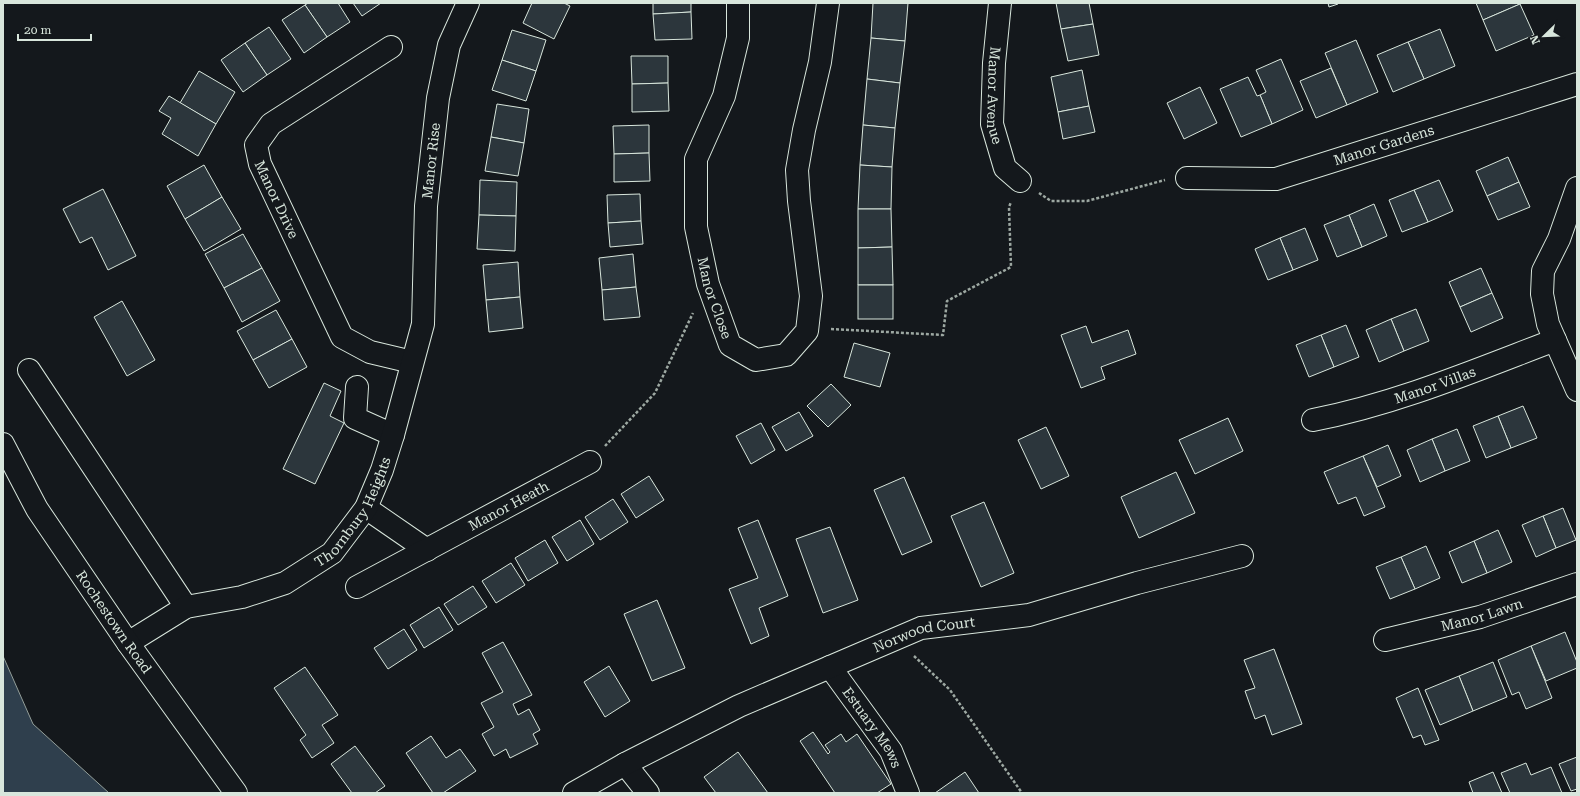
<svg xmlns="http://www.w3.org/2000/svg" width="1580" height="796" font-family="'Roboto Serif',serif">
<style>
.water{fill:#2f3f4d;stroke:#939e99}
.building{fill:#2c363c;stroke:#d8e6dc}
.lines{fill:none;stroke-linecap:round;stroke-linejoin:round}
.minor-casing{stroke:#d8e6dc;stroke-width:24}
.major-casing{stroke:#d8e6dc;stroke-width:24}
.path{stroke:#9da8a2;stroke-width:2.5;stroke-dasharray:3 2;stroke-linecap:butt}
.minor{stroke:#14181c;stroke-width:22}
.major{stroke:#14181c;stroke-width:22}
.labels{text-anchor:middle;stroke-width:3;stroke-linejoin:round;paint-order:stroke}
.street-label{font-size:14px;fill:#d8e6dc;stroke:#14181c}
</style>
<rect width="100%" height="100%" fill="#14181c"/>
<polygon class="water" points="3,656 33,724 109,793 3,793"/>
<g class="building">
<polygon points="308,3 338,3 350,22 327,37 305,5"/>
<polygon points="353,3 381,3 362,16"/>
<polygon points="532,3 564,3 570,6 554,39 523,23"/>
<polygon points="653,3 691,3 691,12 653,14"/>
<polygon points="873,3 908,3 905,41 871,38"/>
<polygon points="1056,3 1089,3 1093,24 1061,29"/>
<polygon points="1328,3 1337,3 1338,4 1329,7"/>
<polygon points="1476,3 1520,3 1520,4 1483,20"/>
<polygon points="1520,4 1534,35 1496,51 1483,20"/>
<polygon points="305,5 327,37 304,53 282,20"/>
<polygon points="691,12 692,39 655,40 653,14"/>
<polygon points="1093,24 1099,55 1068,61 1061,29"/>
<polygon points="269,27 291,59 267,75 245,43"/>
<polygon points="1440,29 1455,66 1424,79 1408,42"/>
<polygon points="512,30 546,40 536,71 502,60"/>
<polygon points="871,38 905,41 900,83 867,79"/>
<polygon points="1356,40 1378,92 1347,105 1325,53"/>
<polygon points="1408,42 1424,79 1393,92 1377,55"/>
<polygon points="245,43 267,75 243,92 221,60"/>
<polygon points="631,56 668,56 668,83 632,84"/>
<polygon points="1281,59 1303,110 1272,124 1260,95 1266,92 1256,70"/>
<polygon points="502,60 536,71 526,101 492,90"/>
<polygon points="1331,68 1347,105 1316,118 1300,81"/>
<polygon points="1082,70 1089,106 1058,112 1051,77"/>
<polygon points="199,71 235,92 216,124 180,103"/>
<polygon points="1248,77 1257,96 1260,95 1272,124 1241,137 1220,89"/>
<polygon points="867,79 900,83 895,128 863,125"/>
<polygon points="668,83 669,111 632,112 632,84"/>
<polygon points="1200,87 1217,123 1184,139 1167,103"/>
<polygon points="169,96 216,124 198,156 162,134 171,118 159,111"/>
<polygon points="497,104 529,109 524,143 491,137"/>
<polygon points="1089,106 1095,132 1063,139 1058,112"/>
<polygon points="649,125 649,153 614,154 613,126"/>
<polygon points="863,125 895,128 892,167 860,165"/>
<polygon points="491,137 524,143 518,176 485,171"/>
<polygon points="649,153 650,181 614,182 614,154"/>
<polygon points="1508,157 1519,182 1487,196 1476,171"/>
<polygon points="204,165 222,197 185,219 167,186"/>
<polygon points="860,165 892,167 891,209 858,209"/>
<polygon points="480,180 517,182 516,216 479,215"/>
<polygon points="1439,180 1453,211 1428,222 1414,190"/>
<polygon points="1519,182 1530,207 1498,220 1487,196"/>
<polygon points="103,189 136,256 108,270 92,237 80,243 63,209"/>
<polygon points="1414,190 1428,222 1402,232 1389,200"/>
<polygon points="640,194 641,221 608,223 607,195"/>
<polygon points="222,197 241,229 204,251 185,219"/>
<polygon points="1374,204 1387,236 1362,247 1349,215"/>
<polygon points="858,209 891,209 892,247 858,248"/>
<polygon points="479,215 516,216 515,251 477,249"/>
<polygon points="1349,215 1362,247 1337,257 1324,225"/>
<polygon points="641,221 643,244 610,247 608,223"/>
<polygon points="1305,228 1318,260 1293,270 1280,238"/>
<polygon points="243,234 262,268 224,288 205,254"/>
<polygon points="1280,238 1293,270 1268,280 1255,249"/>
<polygon points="892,247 893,285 858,285 858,248"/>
<polygon points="633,254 636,287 602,290 599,258"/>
<polygon points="518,262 520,297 486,300 483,265"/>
<polygon points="262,268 280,301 242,322 224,288"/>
<polygon points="1481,268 1492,293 1460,307 1449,282"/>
<rect x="858" y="285" width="35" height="34"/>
<polygon points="636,287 640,317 604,320 602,290"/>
<polygon points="1492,293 1503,318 1471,332 1460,307"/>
<polygon points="520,297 523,328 489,332 486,300"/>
<polygon points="122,301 155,360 127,376 94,317"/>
<polygon points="1416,309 1429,341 1404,351 1391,319"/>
<polygon points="276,310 292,339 253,360 237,331"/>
<polygon points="1391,319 1404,351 1379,362 1366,330"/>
<polygon points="1346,325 1359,357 1334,367 1321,335"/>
<polygon points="1086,326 1092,343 1128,330 1136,354 1101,367 1105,379 1081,388 1061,335"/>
<polygon points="1321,335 1334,367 1309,377 1296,345"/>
<polygon points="292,339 307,367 269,388 253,360"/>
<polygon points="854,343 890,353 880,387 844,377"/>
<polygon points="324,383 341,391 330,416 344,423 315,484 283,469"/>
<polygon points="831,384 851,405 828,427 807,406"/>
<polygon points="1523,406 1537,438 1511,448 1498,416"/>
<polygon points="799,412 813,436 786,451 772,427"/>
<polygon points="1498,416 1511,448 1486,458 1473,426"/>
<polygon points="1228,418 1243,451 1195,474 1179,440"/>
<polygon points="761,423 775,450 751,464 736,436"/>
<polygon points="1046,427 1069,476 1041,489 1018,440"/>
<polygon points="1457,429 1470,461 1445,471 1432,439"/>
<polygon points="1432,439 1445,471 1420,482 1407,450"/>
<polygon points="1388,445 1401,476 1377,487 1363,456"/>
<polygon points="1363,456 1385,507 1364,516 1356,497 1338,504 1324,472"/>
<polygon points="1176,472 1195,513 1139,538 1121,497"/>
<polygon points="649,476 664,500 636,518 621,494"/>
<polygon points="904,477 932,542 902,555 874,490"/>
<polygon points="613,499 628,522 600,540 585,517"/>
<polygon points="984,502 1014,573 981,587 951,516"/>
<polygon points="1563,508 1576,540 1556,548 1543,516"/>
<polygon points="1543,516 1556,548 1536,557 1522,525"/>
<polygon points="580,520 594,544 567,561 552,537"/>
<polygon points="758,520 788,596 759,608 769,636 751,644 729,589 758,578 738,528"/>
<polygon points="830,527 858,600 823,613 796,539"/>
<polygon points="1498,530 1512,562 1487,573 1474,541"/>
<polygon points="545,540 558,563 528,581 515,558"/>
<polygon points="1474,541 1487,573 1462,583 1449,552"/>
<polygon points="1426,546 1440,578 1415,589 1401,557"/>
<polygon points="1401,557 1415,589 1390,599 1376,567"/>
<polygon points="511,563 525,585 496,603 482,581"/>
<polygon points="473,586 487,607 458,625 444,604"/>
<polygon points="657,600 685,668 652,681 624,614"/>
<polygon points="439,607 453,630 424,648 410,625"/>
<polygon points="404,629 417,650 388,669 374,648"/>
<polygon points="1565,632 1577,662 1577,668 1546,681 1531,646"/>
<polygon points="503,642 532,695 513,704 518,715 529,709 540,730 533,734 538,744 510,758 506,749 494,756 482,734 494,727 481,703 503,692 482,653"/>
<polygon points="1531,646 1552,698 1526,709 1519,692 1512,695 1498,660"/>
<polygon points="1274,649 1302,724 1272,735 1265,715 1255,719 1245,691 1255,688 1244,660"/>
<polygon points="1493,662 1507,697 1473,711 1459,676"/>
<polygon points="609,666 630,701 605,717 584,682"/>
<polygon points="305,667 338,715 322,725 334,743 312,758 300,740 306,735 274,688"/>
<polygon points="1459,676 1473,711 1440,725 1425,690"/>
<polygon points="1418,688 1439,740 1425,745 1421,735 1413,738 1396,698"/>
<polygon points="813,732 828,754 830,752 825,745 841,734 846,742 857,734 891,784 877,793 835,793 800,741"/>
<polygon points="431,736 446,758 460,749 476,771 443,793 433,793 406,753"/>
<polygon points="355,746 385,786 375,793 352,793 331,764"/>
<polygon points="738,752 768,793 716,793 704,777"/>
<polygon points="1577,757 1577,789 1571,791 1559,764"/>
<polygon points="1526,763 1531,775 1551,767 1562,793 1510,793 1501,773"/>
<polygon points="965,772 979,793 935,793"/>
<polygon points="1493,772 1502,793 1473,793 1469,782"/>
</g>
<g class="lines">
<defs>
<g id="minor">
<path id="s1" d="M738,3v35l-14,58 -28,63v68l12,57 22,61 26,15 30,-5 21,-24 4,-35 -12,-95 -2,-31 7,-40 16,-68 8,-59"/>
<path id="s2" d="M1000,3l-6,60 -2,61 13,44 15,13"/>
<path id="s3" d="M391,47l-120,77 -15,21 4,19 82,173 28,15 42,10"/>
<path id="s4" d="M1187,178l89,1 301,-95"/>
<polyline points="1577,188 1559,239 1543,271 1542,294 1548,324 1577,390"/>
<polyline points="29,370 186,607"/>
<polyline points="357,387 355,418 393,435"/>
<path id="s5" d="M1313,420c83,-16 163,-50 242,-80"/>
<polyline points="366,508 427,550"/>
<path id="s6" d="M357,587l233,-125"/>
<path id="s7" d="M1385,640l95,-23 97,-33"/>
<path id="s8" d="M128,643l58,-36 56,-10 43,-14 47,-30 34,-45 16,-38 11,-35 30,-111 3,-118 12,-108 11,-53 19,-42"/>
<path id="s9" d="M830,667l61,84 17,42"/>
<polyline points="625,764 648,793"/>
<path id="s10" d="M574,793l51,-29 114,-58 182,-78 108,-13 108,-32 105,-27"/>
</g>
<g id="major">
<path id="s11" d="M3,444l34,65 91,134 108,150"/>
</g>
</defs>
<use href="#minor" class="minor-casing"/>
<use href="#major" class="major-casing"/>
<g class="path">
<polyline points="1039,193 1051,201 1087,201 1165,180"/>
<polyline points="831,329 943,335 947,301 1011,267 1009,207 1011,202"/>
<polyline points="605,446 655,393 693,313"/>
<polyline points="914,656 950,690 1022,793"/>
</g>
<use href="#minor" class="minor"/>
<use href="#major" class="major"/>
</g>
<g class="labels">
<g class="street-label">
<text dy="5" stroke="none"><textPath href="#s2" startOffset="93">Manor Avenue</textPath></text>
<text dy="5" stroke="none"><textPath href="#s4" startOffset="202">Manor Gardens</textPath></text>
<text dy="5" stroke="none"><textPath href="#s8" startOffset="639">Manor Rise</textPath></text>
<text dy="5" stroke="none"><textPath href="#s3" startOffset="227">Manor Drive</textPath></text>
<text dy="5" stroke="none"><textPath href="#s1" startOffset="305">Manor Close</textPath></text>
<text dy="5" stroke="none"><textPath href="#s5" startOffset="127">Manor Villas</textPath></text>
<text dy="5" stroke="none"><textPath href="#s6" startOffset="172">Manor Heath</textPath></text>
<text dy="5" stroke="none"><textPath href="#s8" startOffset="272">Thornbury Heights</textPath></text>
<text dy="5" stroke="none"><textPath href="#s7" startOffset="100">Manor Lawn</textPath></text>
<text dy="5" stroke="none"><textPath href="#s11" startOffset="210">Rochestown Road</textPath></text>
<text dy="5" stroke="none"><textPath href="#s10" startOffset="386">Norwood Court</textPath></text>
<text dy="5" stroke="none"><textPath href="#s9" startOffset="74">Estuary Mews</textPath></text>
</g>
</g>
<rect width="1580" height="796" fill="none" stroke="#d8e6dc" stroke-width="8"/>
<g transform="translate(1544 36) rotate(247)" stroke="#14181c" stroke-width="3" paint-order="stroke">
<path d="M0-3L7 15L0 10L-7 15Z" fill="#d8e6dc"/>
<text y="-6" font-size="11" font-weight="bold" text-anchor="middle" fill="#d8e6dc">N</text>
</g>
<path d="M18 34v6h73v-6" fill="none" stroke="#d8e6dc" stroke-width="2"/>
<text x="24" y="34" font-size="12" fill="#d8e6dc" stroke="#14181c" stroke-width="3" paint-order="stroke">20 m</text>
</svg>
